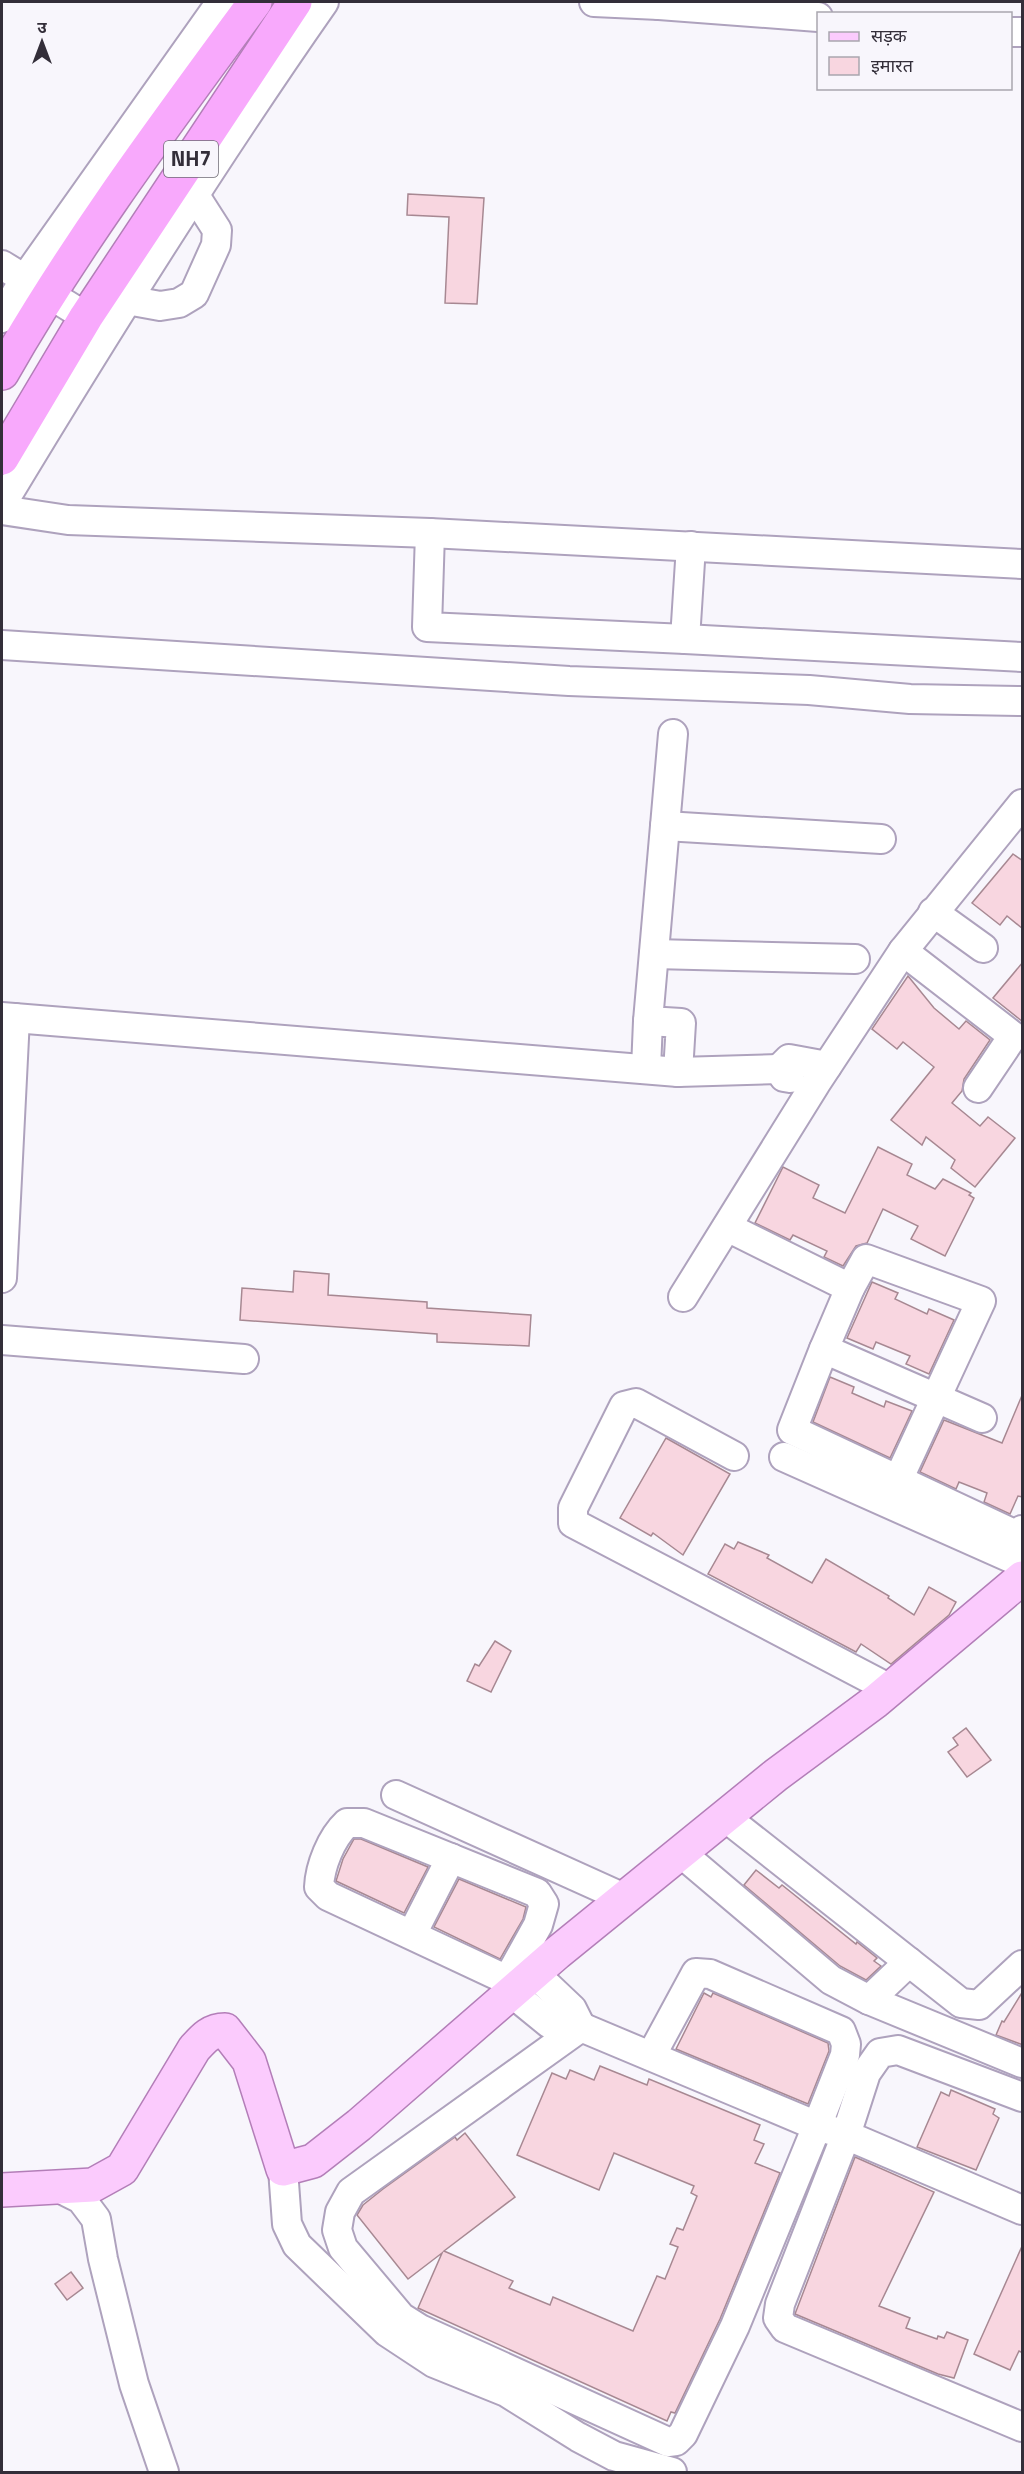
<svg xmlns="http://www.w3.org/2000/svg" width="1024" height="2474" font-family="'Titillium Web','Noto Sans Devanagari',sans-serif">
<style>
.building{fill:#f8d6e0;stroke:#a78892;stroke-width:1.5}
.lines{fill:none;stroke-linecap:round;stroke-linejoin:round}
.minor-casing{stroke:#aea2bd;stroke-width:32}
.major-casing{stroke:#b37eb8;stroke-width:36}
.highway-casing{stroke:#b37eb8;stroke-width:36}
.minor{stroke:#fff;stroke-width:28}
.major{stroke:#fbcbfd;stroke-width:33}
.highway{stroke:#f8a9fc;stroke-width:33}
.labels{text-anchor:middle;stroke-width:4.5;stroke-linejoin:round;paint-order:stroke}
.shield{fill:#f8f6fc;stroke:#6e6a74;stroke-width:1.5}
.shield-label{font-size:21px;font-weight:bold;fill:#332e39}
</style>
<rect width="100%" height="100%" fill="#f8f6fc"/>
<g class="building">
<polygon points="408,194 484,198 477,304 445,303 449,217 407,215"/>
<polygon points="1013,854 1023,861 1023,929 1007,916 1000,925 972,903"/>
<polygon points="1023,962 1023,1022 993,998"/>
<polygon points="908,976 934,1008 959,1029 966,1021 990,1040 964,1079 962,1091 952,1103 980,1126 988,1117 1015,1138 975,1187 951,1168 955,1160 926,1137 922,1145 891,1120 934,1067 903,1042 897,1049 872,1029"/>
<polygon points="878,1147 912,1164 907,1175 935,1189 943,1179 971,1193 969,1195 974,1198 945,1256 911,1239 918,1226 883,1209 867,1243 856,1246 843,1266 824,1257 827,1251 793,1235 790,1240 755,1223 783,1167 819,1185 813,1198 845,1213"/>
<polygon points="294,1271 329,1274 328,1295 427,1302 427,1308 531,1315 529,1346 437,1342 437,1334 240,1320 242,1288 293,1292"/>
<polygon points="872,1282 898,1293 895,1299 927,1314 929,1309 954,1320 929,1374 906,1364 910,1356 876,1342 873,1349 847,1338"/>
<polygon points="830,1377 854,1387 852,1393 884,1407 886,1401 912,1411 890,1458 813,1422"/>
<polygon points="1023,1393 1023,1497 1018,1496 1010,1514 984,1502 987,1493 959,1482 956,1489 920,1472 944,1420 1002,1443"/>
<polygon points="666,1438 730,1474 683,1555 653,1533 651,1536 620,1518"/>
<polygon points="738,1542 769,1555 767,1558 812,1583 826,1559 889,1596 888,1598 914,1615 929,1587 956,1602 949,1615 891,1664 861,1644 856,1652 708,1574 725,1544 734,1549"/>
<polygon points="495,1641 511,1651 491,1692 467,1681 475,1664 479,1666"/>
<polygon points="966,1728 991,1760 967,1777 948,1752 958,1745 953,1738"/>
<polygon points="354,1839 361,1839 428,1867 404,1913 336,1881 343,1859"/>
<polygon points="756,1870 779,1888 782,1885 856,1944 857,1942 877,1958 874,1961 881,1966 866,1980 840,1966 744,1885"/>
<polygon points="459,1879 526,1907 523,1919 500,1959 434,1927"/>
<polygon points="1023,1991 1023,2045 996,2035 1002,2021 1004,2022"/>
<polygon points="704,1993 711,1997 713,1993 828,2043 829,2051 808,2104 676,2049"/>
<polygon points="600,2066 647,2085 649,2079 760,2125 754,2140 764,2144 755,2163 780,2173 720,2319 675,2413 671,2412 667,2421 418,2308 442,2253 408,2279 357,2215 363,2205 383,2189 455,2137 457,2140 465,2133 515,2197 444,2251 513,2281 509,2288 550,2305 553,2297 633,2331 657,2276 665,2279 678,2247 670,2244 677,2228 683,2230 697,2196 691,2193 694,2186 614,2153 599,2190 517,2155 552,2073 566,2079 570,2070 594,2080"/>
<polygon points="951,2090 995,2109 993,2114 999,2118 976,2170 917,2147 941,2092 949,2096"/>
<polygon points="855,2157 934,2192 879,2306 910,2318 906,2328 937,2339 938,2336 944,2338 947,2332 968,2340 954,2378 938,2374 795,2314"/>
<polygon points="1023,2244 1023,2353 1019,2351 1010,2370 974,2354"/>
<polygon points="71,2272 83,2288 67,2300 55,2284"/>
</g>
<g class="lines">
<defs>
<g id="minor">
<polyline points="594,2 659,5 659,2"/>
<polyline points="659,5 818,17"/>
<polyline points="1010,32 1022,32"/>
<polyline points="2,265 104,328"/>
<polyline points="127,300 160,306 179,303 194,294 216,245 217,230 194,194"/>
<polyline points="2,318 24,280 221,2"/>
<path d="M2,504c103,-171 208,-339 322,-502"/>
<polyline points="2,510 68,520 430,533 1022,564"/>
<polyline points="430,533 427,627 685,639 691,546"/>
<polyline points="685,639 1022,657"/>
<polyline points="2,645 569,681 809,690 910,699 1022,701"/>
<polyline points="673,734 648,1021 681,1023 678,1072"/>
<polyline points="665,826 881,839"/>
<polyline points="933,912 983,948"/>
<polyline points="903,951 1013,1036 978,1088"/>
<polyline points="654,954 855,959"/>
<polyline points="2,1017 678,1072 779,1069"/>
<polyline points="646,1069 648,1021"/>
<polyline points="790,1078 784,1077 779,1069 789,1059 827,1066"/>
<polyline points="727,1227 850,1288 824,1349 982,1418"/>
<polyline points="2,1278 15,1018"/>
<polyline points="850,1288 866,1259 981,1301 898,1480"/>
<polyline points="683,1297 816,1083 903,951 1022,804"/>
<polyline points="2,1340 244,1359"/>
<polyline points="824,1349 792,1430 1016,1535 1022,1530"/>
<polyline points="734,1456 636,1403 624,1406 573,1508 573,1523 890,1689"/>
<polyline points="784,1457 1022,1563"/>
<polyline points="396,1795 624,1898"/>
<polyline points="725,1817 961,2003 979,2005 1022,1965"/>
<polyline points="681,1853 831,1980 869,2000 1022,2063"/>
<polyline points="412,1934 451,1858"/>
<polyline points="534,1973 572,2009 581,2027"/>
<path d="M508,1979l30,-54 6,-21 -7,-11 -173,-70h-17c-16,15 -27,43 -28,64l9,9 192,90"/>
<polyline points="512,1993 550,2024 581,2027 817,2126 735,2326 683,2434 676,2441 668,2442 420,2329 401,2317 343,2248 337,2230 340,2212 351,2192 581,2027"/>
<polyline points="869,2000 909,1962"/>
<polyline points="651,2056 696,1973 710,1974 841,2031 846,2044 845,2055 817,2126 846,2135 780,2304 778,2318 785,2328 1022,2427"/>
<polyline points="1022,2097 898,2050 880,2053 866,2073 846,2135 1022,2210"/>
<polyline points="283,2169 287,2224 297,2245 387,2332 434,2363 506,2392 578,2437 614,2456 672,2472"/>
<polyline points="57,2187 81,2199 96,2219 103,2259 134,2384 164,2472"/>
</g>
<path id="major" d="M2,2190l91,-5 29,-16 72,-120c9,-10 16,-19 31,-19l24,31 34,108 30,-8 46,-36 198,-172 219,-178 100,-74 146,-123"/>
<g id="highway">
<path d="M2,373c74,-130 164,-250 253,-371"/>
<polyline points="2,458 86,317 295,2"/>
</g>
</defs>
<use href="#minor" class="minor-casing"/>
<use href="#major" class="major-casing"/>
<use href="#highway" class="highway-casing"/>
<use href="#minor" class="minor"/>
<use href="#major" class="major"/>
<use href="#highway" class="highway"/>
</g>
<g class="labels">
<rect class="shield" x="164" y="141" width="54" height="36" rx="4.5"/>
<g class="shield-label">
<text x="191" y="166">NH7</text>
</g>
</g>
<rect width="1024" height="2474" fill="none" stroke="#332e39" stroke-width="6"/>
<rect x="817" y="12" width="195" height="78" fill="#f8f6fc" stroke="#a9a6ae" stroke-width="1.5"/>
<rect x="829" y="32" width="30" height="9" fill="#fbcbfd" stroke="#a9a6ae" stroke-width="1.5"/>
<text x="871" y="42" font-size="18" fill="#332e39">सड़क</text>
<rect x="829" y="57" width="30" height="18" fill="#f8d6e0" stroke="#a9a6ae" stroke-width="1.5"/>
<text x="871" y="72" font-size="18" fill="#332e39">इमारत</text>
<g transform="translate(42 42)" stroke="#f8f6fc" stroke-width="4.5" paint-order="stroke">
<path d="M0-4.5L10 22L0 15L-10 22Z" fill="#332e39"/>
<text y="-9" font-size="16" font-weight="bold" text-anchor="middle" fill="#332e39">उ</text>
</g>
</svg>
